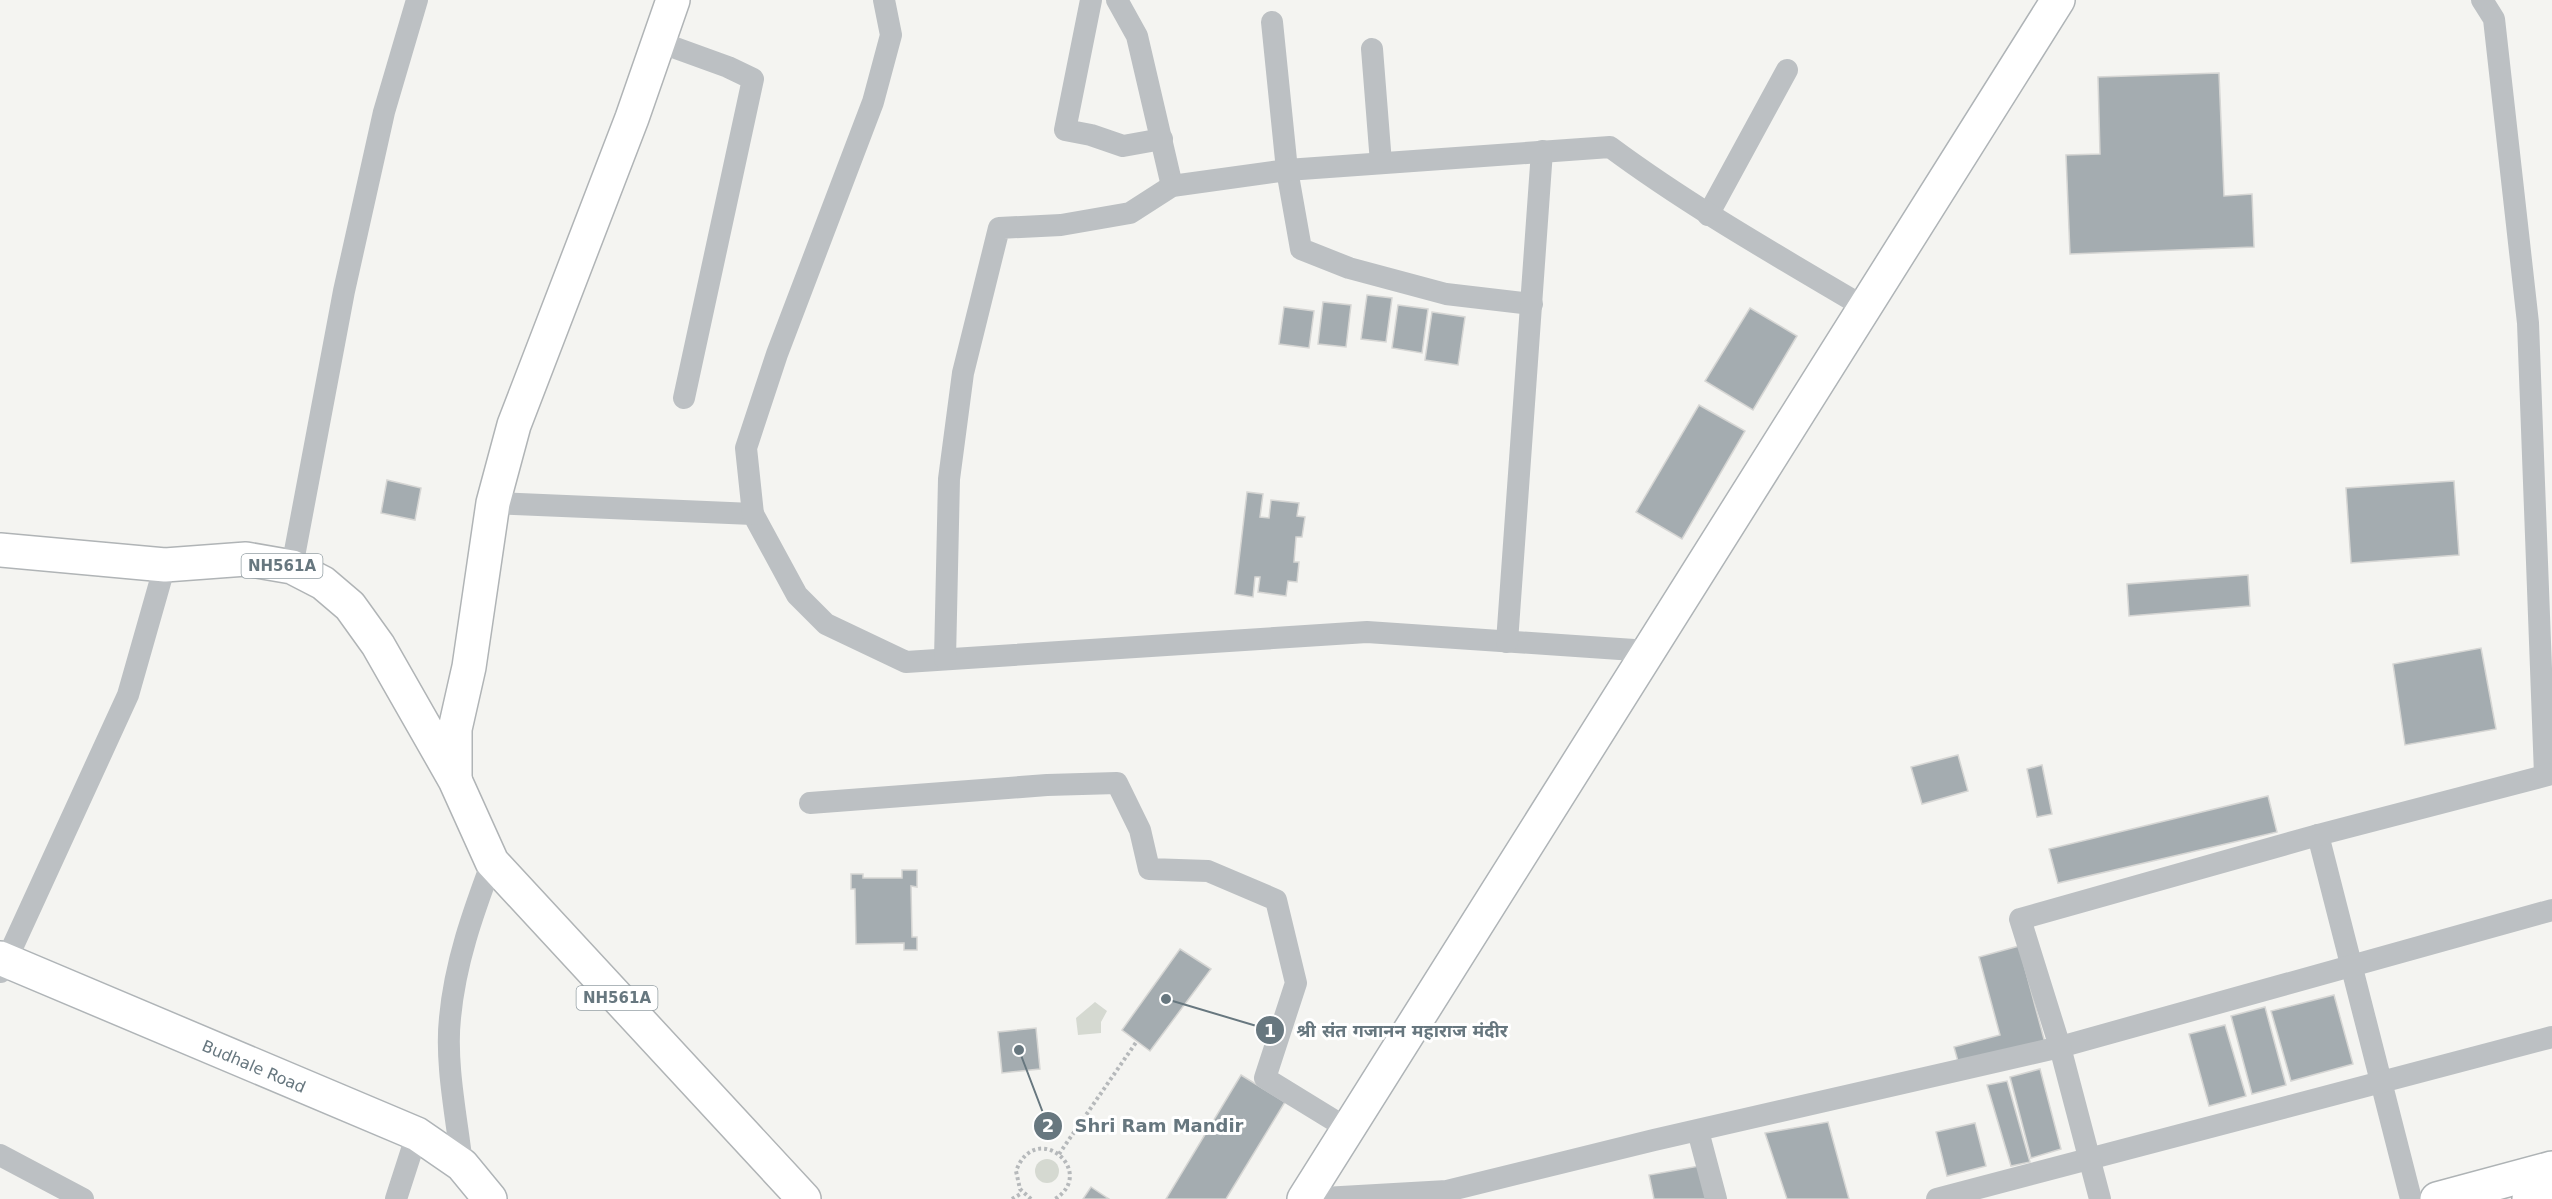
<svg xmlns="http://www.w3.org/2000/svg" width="2552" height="1199" font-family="'DejaVu Sans','Noto Sans Devanagari',sans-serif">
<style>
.green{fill:#d5d9d1}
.building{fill:#a4acb0;stroke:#d6d6d4;stroke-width:1.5}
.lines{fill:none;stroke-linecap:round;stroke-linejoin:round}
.secondary-casing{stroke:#afb4b7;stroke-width:36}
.primary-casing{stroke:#aeb3b5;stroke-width:36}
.highway-casing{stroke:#b0b4b6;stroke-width:36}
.path{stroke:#b6b9bb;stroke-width:4;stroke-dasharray:3 3;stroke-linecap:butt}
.street{stroke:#bcc0c3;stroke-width:22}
.secondary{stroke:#fff;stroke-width:33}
.primary{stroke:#fff;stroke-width:33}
.highway{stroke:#fff;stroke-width:33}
.labels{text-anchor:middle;stroke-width:6;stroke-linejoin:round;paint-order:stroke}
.shield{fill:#fff;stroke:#95a0a5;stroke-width:1.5}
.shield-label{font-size:15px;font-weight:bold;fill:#67777f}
.street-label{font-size:16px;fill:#67777f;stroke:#fff}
.leader{fill:none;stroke:#67777f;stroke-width:2}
.callout-dot{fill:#67777f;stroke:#fff;stroke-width:2}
.mark-label{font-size:18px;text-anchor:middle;font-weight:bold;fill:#fff}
.callout-label{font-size:18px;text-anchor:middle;font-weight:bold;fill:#67777f;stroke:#fff;stroke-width:6;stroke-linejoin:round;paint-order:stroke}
</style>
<rect width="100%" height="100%" fill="#f4f4f1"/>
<g class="green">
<polygon points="1095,1002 1107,1011 1101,1022 1101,1033 1078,1035 1076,1018"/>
<circle cx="1047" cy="1171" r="12"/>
</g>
<g class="building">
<polygon points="2219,73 2224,196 2252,194 2254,247 2070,254 2066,155 2100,154 2098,77"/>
<polygon points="1367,295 1392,298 1386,342 1361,339"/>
<polygon points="1323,302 1351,305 1346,347 1318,344"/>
<polygon points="1398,305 1428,309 1422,353 1392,348"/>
<polygon points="1284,307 1314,311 1309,348 1279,344"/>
<polygon points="1750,308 1797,336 1753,410 1705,381"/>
<polygon points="1432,312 1465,317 1458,365 1425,360"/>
<polygon points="1699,405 1745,431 1682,539 1636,512"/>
<polygon points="387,480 421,488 415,520 381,513"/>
<polygon points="2454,481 2459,555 2351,563 2346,488"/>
<polygon points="1247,492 1263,494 1260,517 1269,518 1271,500 1299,503 1297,516 1305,517 1302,537 1296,537 1294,562 1299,562 1297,582 1288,581 1286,596 1258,592 1260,577 1255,577 1253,597 1235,594"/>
<polygon points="2248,575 2250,606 2129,616 2127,584"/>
<polygon points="2481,648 2496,729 2405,745 2393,664"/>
<polygon points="1958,755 1968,791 1922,804 1911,767"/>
<polygon points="2042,765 2052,814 2037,817 2027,769"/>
<polygon points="2268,796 2277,832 2058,883 2049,849"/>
<polygon points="902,870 917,870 917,887 911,886 912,937 917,937 917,950 904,950 904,943 856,944 855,889 851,889 851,874 863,874 863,878 902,878"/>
<polygon points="2019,946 2045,1043 1959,1065 1954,1047 2000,1035 1979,957"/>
<polygon points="1180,949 1211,969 1150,1051 1122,1030"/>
<polygon points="2334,995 2353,1064 2291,1081 2271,1011"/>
<polygon points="2265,1007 2286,1085 2252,1094 2231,1016"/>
<polygon points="2225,1025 2246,1096 2209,1106 2189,1034"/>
<polygon points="1036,1028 1040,1069 1002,1073 998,1032"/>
<polygon points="2040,1069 2061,1149 2031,1158 2010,1077"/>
<polygon points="1241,1075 1285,1102 1226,1199 1166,1199"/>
<polygon points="2007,1081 2030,1162 2011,1166 1987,1085"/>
<polygon points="1828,1122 1849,1199 1787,1199 1765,1133"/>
<polygon points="1975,1123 1986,1166 1947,1176 1936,1132"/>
<polygon points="1699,1166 1707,1199 1654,1199 1649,1175"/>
<polygon points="1091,1187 1109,1199 1083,1199"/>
</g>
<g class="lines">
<defs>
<g id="secondary">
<polyline points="0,958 417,1134 462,1165 490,1199"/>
<polyline points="1304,1199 2058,0"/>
</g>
<g id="primary">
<polyline points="2437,1199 2552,1168"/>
<polyline points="2529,1199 2552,1193"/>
</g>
<g id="highway">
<polyline points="0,550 165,565 246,559 292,567 323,583 350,606 378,645 455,780 492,862 804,1199"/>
<polyline points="455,779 455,729 469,667 493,503 514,425 632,118 673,0"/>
</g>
</defs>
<use href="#secondary" class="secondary-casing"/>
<use href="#primary" class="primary-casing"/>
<use href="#highway" class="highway-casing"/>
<g class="path">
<polyline points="1059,1154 1137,1041"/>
<polyline points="1012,1199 1022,1193"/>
<path d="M1031,1199l-11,-10 -4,-18c20,-53 82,1 39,28"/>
</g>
<g class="street">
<polyline points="1091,0 1065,130 1091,135 1123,146 1162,139"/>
<polyline points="1117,0 1137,36 1172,186"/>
<polyline points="2482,0 2494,19 2528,323 2545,775"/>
<polyline points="1272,22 1287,170 1301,249 1349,268 1446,294 1532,304"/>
<polyline points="659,42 728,67 753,79 684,398"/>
<polyline points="1372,49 1381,163"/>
<polyline points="1708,215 1787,70"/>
<polyline points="493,503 753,514 797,595 826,624 906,662 1367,632 1649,651"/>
<polyline points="753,514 746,448 777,354 873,102 891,35 884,0"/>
<polyline points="292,567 344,291 384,112 417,0"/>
<polyline points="1507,642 1542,151"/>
<path d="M945,659l4,-180 14,-106 36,-145 62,-3 69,-12 42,-27 115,-16 323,-23c81,60 168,109 254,160"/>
<polyline points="810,803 1047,785 1117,783 1140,830 1149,869 1208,871 1276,900 1296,983 1265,1078 1348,1129"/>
<polyline points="2318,835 2411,1199"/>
<polyline points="1,972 128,695 165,565"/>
<polyline points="1698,1131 1716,1199"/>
<polyline points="0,1155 83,1199"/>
<path d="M462,1165c-5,-46 -17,-101 -12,-147 5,-55 23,-105 42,-156"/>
<polyline points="396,1199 417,1134"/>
<polyline points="1306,1199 1447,1191 1654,1140 2060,1047 2552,910"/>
<polyline points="1937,1199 2552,1037"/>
<polyline points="2100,1199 2060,1047 2020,919 2318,835 2552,774"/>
</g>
<use href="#secondary" class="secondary"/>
<use href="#primary" class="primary"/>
<use href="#highway" class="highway"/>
</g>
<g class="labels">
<g class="shield">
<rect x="241.5" y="554" width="81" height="24" rx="4.5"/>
<rect x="576.5" y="986" width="81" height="24" rx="4.5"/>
</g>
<g class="shield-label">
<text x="282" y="571">NH561A</text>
<text x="617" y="1003">NH561A</text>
</g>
<g class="street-label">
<text transform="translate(254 1066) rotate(23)" y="6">Budhale Road</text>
</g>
</g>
<path class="leader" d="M1166 999L1270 1030M1019 1050L1048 1126"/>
<g class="callout-dot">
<circle cx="1166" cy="999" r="6"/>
<circle cx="1019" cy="1050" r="6"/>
<circle cx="1270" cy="1030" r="15"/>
<circle cx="1048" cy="1126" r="15"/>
</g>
<g class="mark-label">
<text x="1270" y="1037">1</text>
<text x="1048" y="1132">2</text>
</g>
<g class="callout-label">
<text x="1402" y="1037">श्री संंत गजानन महाराज मंदीर</text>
<text x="1159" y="1132">Shri Ram Mandir</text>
</g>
</svg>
